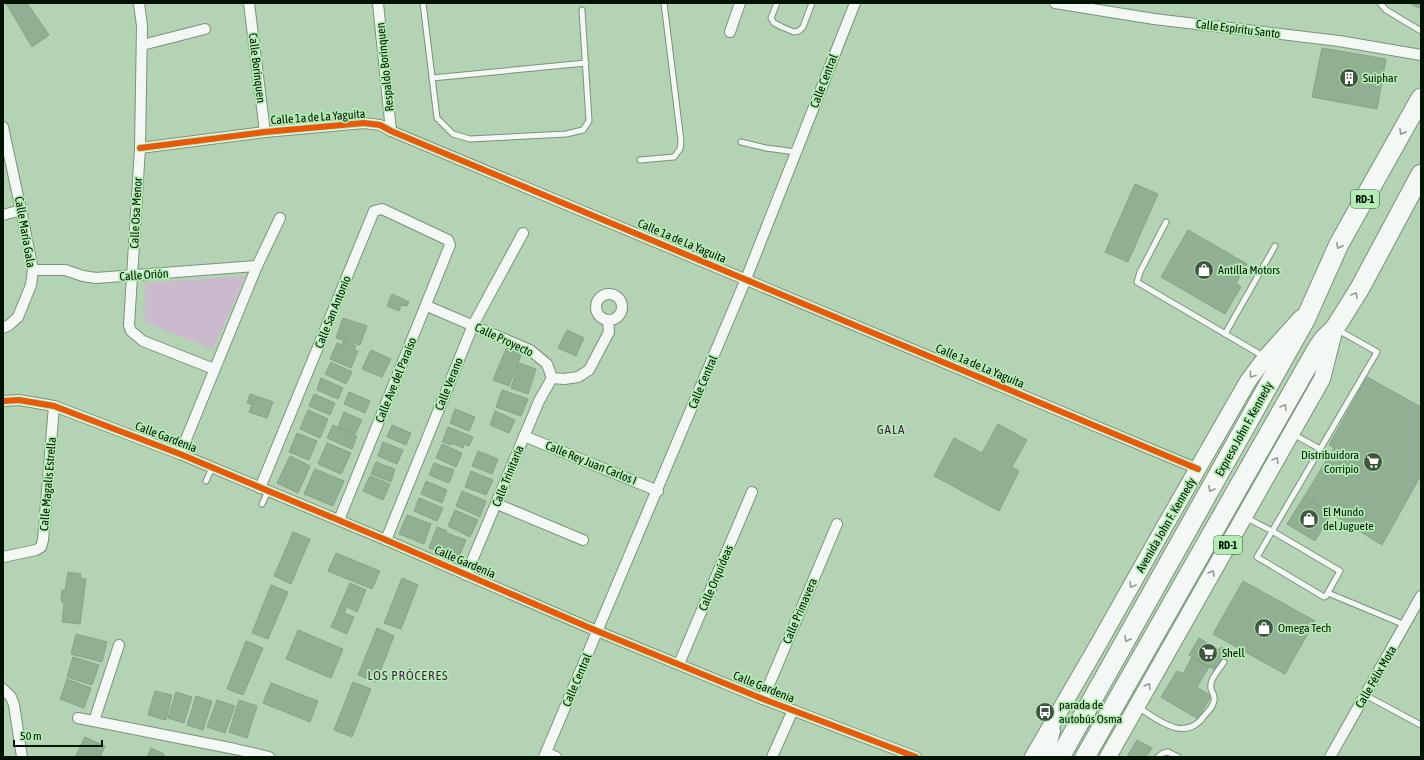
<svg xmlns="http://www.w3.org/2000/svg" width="1424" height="760" font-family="'Asap Condensed',sans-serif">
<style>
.green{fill:#cbbacd}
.building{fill:#91af92;stroke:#8aa28a}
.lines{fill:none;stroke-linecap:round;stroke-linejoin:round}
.lane-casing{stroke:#7a927a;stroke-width:7}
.street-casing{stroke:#7a927a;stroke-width:12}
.primary-casing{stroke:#7a927a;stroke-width:18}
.highway-casing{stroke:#7a927a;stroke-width:21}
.lane{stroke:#f4f8f4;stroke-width:5}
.street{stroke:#f4f8f4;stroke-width:10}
.primary{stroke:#f4f8f4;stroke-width:16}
.highway{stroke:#f4f8f4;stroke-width:19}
.cycleway-casing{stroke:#b3edb4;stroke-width:8}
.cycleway{stroke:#e8590c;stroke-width:6}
.oneway{stroke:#939c93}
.labels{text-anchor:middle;stroke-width:3.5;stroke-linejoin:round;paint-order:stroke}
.shield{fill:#b3edb4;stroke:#365437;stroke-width:1}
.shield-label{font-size:11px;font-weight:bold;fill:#011302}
.street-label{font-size:12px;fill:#011302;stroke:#b3edb4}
.poi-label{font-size:12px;fill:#011302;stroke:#b3edb4;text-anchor:start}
.neighbourhood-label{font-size:13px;letter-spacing:1px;fill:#4a1c4e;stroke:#b3edb4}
</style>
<rect width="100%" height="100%" fill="#b4d3b4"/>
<polygon class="green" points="246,276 213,349 145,322 145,283"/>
<g class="building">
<polygon points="6,3 27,3 49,35 32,47"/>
<polygon points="1409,3 1421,3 1421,9"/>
<polygon points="1322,48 1386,59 1377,109 1312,97"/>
<polygon points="1135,184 1158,194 1128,262 1105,252"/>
<polygon points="1188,230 1247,264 1236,283 1241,287 1225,314 1161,277"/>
<polygon points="392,294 409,302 407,306 401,305 399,311 387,306"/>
<polygon points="343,318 367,326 360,345 336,338"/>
<polygon points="567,330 584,338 576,356 558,348"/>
<polygon points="343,341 356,346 354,350 358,351 351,368 330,359 337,343 342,345"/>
<polygon points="508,344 523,350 509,386 493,380"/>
<polygon points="371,350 391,359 382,377 362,369"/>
<polygon points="331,362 352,372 346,384 325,374"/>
<polygon points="519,363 536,369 528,394 511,388"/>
<polygon points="1367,377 1421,407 1421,475 1382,545 1304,497 1334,448 1329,445"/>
<polygon points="321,378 343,388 338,399 317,390"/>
<polygon points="502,390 528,399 521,416 496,407"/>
<polygon points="349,392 370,401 365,413 344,404"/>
<polygon points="250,394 273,402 267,418 249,412 252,405 247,403"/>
<polygon points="314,394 335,403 330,415 309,406"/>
<polygon points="455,409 475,417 469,431 450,423"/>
<polygon points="308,410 328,419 320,438 300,429"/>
<polygon points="495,411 515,420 509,433 490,425"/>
<polygon points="344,412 362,420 355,434 338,427"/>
<polygon points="998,424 1027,440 1012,467 1019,471 999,511 934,476 954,438 982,453"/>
<polygon points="333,425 357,436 352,449 327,438"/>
<polygon points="392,425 411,433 406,445 387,437"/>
<polygon points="448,427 473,437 469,446 464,444 463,448 452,443 452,445 442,442"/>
<polygon points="297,433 317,441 309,460 289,452"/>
<polygon points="383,442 403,450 397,464 378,456"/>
<polygon points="327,443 351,453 341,474 318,464"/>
<polygon points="442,444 462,453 456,467 436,458"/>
<polygon points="478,451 498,459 492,474 472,466"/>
<polygon points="290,456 310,466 298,493 277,483"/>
<polygon points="376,462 395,469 391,482 371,474"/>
<polygon points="434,463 454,470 449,483 429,475"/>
<polygon points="315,469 344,481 333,506 304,494"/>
<polygon points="471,471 493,480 486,495 465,487"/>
<polygon points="370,476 390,484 383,500 363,491"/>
<polygon points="426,481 447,490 442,503 421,494"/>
<polygon points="462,491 486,501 480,517 456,506"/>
<polygon points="1304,497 1331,514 1315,541 1287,524"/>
<polygon points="419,498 443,508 437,521 414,511"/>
<polygon points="455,510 478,520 470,537 448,526"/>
<polygon points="407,515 431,524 424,544 399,534"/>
<polygon points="437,527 447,531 446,533 466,540 459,557 440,549 439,552 429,548"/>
<polygon points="293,532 310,539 291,584 274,576"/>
<polygon points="336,553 380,571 372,589 328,571"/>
<polygon points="68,572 81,574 80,578 86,579 80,624 62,622 64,604 61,600 62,590 65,591"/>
<polygon points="402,578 418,585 401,629 384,623"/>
<polygon points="1243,581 1315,621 1285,674 1213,634"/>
<polygon points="350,583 366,590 357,612 347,607 344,613 354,617 347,634 331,627"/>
<polygon points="271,585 288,592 268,639 252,633"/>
<polygon points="377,628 394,636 376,682 358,675"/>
<polygon points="298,630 343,649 331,678 286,659"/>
<polygon points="76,634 107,642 102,662 71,654"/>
<polygon points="1199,638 1219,650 1221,647 1227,650 1215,670 1189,655"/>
<polygon points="246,641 263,648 243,695 227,689"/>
<polygon points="73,657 99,665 92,685 67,677"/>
<polygon points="1192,657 1209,667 1197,687 1211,696 1198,719 1161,697 1177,671 1183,674"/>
<polygon points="67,679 91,688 84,708 60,699"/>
<polygon points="353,682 371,689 352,737 334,730"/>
<polygon points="271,683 318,701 310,722 263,703"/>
<polygon points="155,691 172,695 166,720 148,715"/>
<polygon points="176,692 192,697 184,723 168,718"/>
<polygon points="196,696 212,701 203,730 187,725"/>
<polygon points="217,700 235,706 225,733 207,727"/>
<polygon points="239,700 257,706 247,738 229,732"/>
<polygon points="85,737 105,746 100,757 75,757"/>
<polygon points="1137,740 1152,748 1146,757 1127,757"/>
<polygon points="151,748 164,754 163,757 147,757"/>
</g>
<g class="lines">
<defs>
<g id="lane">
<polyline points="423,3 437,118 453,134 470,139 566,134 583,130 589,121 582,10"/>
<polyline points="777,3 771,18 774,23 782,27 794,32 799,31 803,27 812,3"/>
<polyline points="1380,3 1386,10 1421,31"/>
<polyline points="432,78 586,63"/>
<polyline points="741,142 766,148 796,152"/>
<polyline points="640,160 674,157 680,149 681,141 664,3"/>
<polyline points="1166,222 1140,272 1137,282 1263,356"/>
<polyline points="1225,334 1275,246"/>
<polyline points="1293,434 1320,449"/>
<polyline points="206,481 212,468"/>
<polyline points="262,504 268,491"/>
<polyline points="1245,517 1272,531 1340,571 1326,596 1324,597 1257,557 1377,352 1338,330"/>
<polyline points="1328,593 1405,625"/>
<polyline points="1365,695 1421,725"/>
<path d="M1138,707c20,13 47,36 66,9 4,-4 9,-10 10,-15 1,-5 -1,-8 -3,-12 -2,-10 8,-19 13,-27"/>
<polyline points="1158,757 1163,753 1168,752 1178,757"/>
</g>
<g id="street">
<polyline points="139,3 142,26 140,148 129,325 131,331 143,341 214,369"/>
<polyline points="249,3 265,132"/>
<polyline points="378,3 391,131"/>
<polyline points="1055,3 1154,19 1339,41 1421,55"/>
<polyline points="730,32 740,3"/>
<polyline points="142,45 205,29"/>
<polyline points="3,127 21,210 33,270 31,285 18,317 9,325 3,328"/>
<polyline points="140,148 265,132 364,123 380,125 391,131 1198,469"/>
<polyline points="3,215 21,210"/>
<polyline points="33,270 65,270 83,276 96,278 257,266"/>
<circle cx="609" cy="307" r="13"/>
<polyline points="427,306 530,350 547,364 552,378 564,379 578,377 589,370 609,332 608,321"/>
<polyline points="3,401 19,400 54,406 180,454 386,540 597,631 763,699 916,757"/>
<polyline points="524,436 658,491"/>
<polyline points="180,454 257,266 280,218"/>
<polyline points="260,488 374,211 382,209 448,240 450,245 339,520"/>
<polyline points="497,504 583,540"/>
<polyline points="386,540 473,325 523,233"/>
<polyline points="3,557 36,550 41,547 43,540 54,406"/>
<polyline points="466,575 539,401 552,378"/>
<polyline points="679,664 752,492"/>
<polyline points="3,689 11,697 14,705 22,757"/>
<polyline points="763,699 837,524"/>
<polyline points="78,718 235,749 269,757"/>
<polyline points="94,721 119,645"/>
<polyline points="546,753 556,757"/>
<polyline points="544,757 746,279 855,3"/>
<polyline points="772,757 793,710"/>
<polyline points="1330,757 1421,596"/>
</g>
<g id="primary">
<polyline points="1033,757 1099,643 1166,524 1248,381 1266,357 1301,318"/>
<polyline points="1050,757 1049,742 1052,731"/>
<polyline points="1108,757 1322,379 1335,328"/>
</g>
<g id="highway">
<polyline points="1060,757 1305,320 1339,244 1421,98"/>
<polyline points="1085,757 1317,349 1323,340 1335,328 1360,288 1421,174"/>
</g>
</defs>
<use href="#lane" class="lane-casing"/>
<use href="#street" class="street-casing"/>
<use href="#primary" class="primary-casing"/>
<use href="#highway" class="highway-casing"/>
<use href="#lane" class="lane"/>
<use href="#street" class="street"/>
<use href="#primary" class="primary"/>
<use href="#highway" class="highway"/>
<defs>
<g id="cycleway">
<polyline points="140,148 265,132 364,123 380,125 391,131 1198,469"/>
<polyline points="3,401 19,400 54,406 180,454 386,540 597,631 763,699 916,757"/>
</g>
</defs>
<use href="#cycleway" class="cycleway-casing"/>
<use href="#cycleway" class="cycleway"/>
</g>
<defs><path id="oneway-chevron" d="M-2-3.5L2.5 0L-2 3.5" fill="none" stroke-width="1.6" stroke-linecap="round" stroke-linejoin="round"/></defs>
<g class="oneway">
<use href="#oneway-chevron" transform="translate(1402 132) rotate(119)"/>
<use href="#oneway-chevron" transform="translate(1339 246) rotate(116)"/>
<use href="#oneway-chevron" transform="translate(1355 295) rotate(-59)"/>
<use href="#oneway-chevron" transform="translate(1252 375) rotate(127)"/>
<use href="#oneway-chevron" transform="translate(1284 407) rotate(-60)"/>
<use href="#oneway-chevron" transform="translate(1276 460) rotate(-60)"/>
<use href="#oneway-chevron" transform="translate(1211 489) rotate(119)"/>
<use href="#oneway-chevron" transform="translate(1212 573) rotate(-60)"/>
<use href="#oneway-chevron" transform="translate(1132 585) rotate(119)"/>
<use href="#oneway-chevron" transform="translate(1127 639) rotate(119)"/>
<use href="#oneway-chevron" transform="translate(1148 686) rotate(-61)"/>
</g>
<defs>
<symbol id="building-disc" viewBox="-11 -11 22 22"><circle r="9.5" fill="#405640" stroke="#b3edb4"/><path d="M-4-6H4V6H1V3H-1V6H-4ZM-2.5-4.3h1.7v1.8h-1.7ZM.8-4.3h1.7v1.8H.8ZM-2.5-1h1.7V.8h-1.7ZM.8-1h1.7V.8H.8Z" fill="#fff"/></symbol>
<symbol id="shop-disc" viewBox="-11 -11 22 22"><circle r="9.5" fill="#405640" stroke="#b3edb4"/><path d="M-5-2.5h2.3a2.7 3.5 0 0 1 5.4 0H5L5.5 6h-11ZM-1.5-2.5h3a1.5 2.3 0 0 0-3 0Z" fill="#fff"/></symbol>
<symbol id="supermarket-disc" viewBox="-11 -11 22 22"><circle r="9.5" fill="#405640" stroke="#b3edb4"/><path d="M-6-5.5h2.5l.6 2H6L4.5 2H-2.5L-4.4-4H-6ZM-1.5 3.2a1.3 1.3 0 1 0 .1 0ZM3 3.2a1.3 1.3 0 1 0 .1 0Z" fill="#fff"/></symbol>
<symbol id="bus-disc" viewBox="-11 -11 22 22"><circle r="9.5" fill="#405640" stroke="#b3edb4"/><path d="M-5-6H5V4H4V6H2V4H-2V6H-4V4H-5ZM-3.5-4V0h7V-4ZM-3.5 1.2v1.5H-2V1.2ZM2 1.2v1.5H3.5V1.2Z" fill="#fff"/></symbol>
</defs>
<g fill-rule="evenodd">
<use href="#building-disc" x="1338" y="67" width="22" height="22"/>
<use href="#shop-disc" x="1193" y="259" width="22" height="22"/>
<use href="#supermarket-disc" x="1362" y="451" width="22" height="22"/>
<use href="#shop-disc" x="1298" y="508" width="22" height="22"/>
<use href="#shop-disc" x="1253" y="617" width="22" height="22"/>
<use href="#supermarket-disc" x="1197" y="642" width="22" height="22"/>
<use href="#bus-disc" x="1034" y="701" width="22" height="22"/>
</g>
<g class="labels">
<g class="shield">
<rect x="1351" y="190" width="28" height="18" rx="3"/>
<rect x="1214" y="536" width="28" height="18" rx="3"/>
</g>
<g class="shield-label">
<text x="1365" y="203">RD-1</text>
<text x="1228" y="549">RD-1</text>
</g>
<g class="street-label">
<text transform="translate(1238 29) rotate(7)" y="4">Calle Espíritu Santo</text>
<text transform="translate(385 67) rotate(-96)" y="4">Respaldo Borinquen</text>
<text transform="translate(257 68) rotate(83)" y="4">Calle Borinquen</text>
<text transform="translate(824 81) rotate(-69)" y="4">Calle Central</text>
<text transform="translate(318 117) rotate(-4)" y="4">Calle 1a de La Yaguita</text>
<text transform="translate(136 213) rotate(-87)" y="4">Calle Osa Menor</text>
<text transform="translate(25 232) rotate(80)" y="4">Calle María Gala</text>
<text transform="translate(682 241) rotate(23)" y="4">Calle 1a de La Yaguita</text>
<text transform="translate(144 275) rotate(-4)" y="4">Calle Orión</text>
<text transform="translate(333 312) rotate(-68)" y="4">Calle San Antonio</text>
<text transform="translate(504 340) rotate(25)" y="4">Calle Proyecto</text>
<text transform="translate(980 366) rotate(23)" y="4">Calle 1a de La Yaguita</text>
<text transform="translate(396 380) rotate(-68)" y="4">Calle Ave del Paraíso</text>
<text transform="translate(703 382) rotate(-67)" y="4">Calle Central</text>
<text transform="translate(449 384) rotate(-68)" y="4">Calle Verano</text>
<text transform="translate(1244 429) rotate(-61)" y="4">Expreso John F. Kennedy</text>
<text transform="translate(166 437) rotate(21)" y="4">Calle Gardenia</text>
<text transform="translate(591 463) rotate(22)" y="4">Calle Rey Juan Carlos I</text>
<text transform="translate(508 476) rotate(-68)" y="4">Calle Trinitaria</text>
<text transform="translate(48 484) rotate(-85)" y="4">Calle Magalis Estrella</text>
<text transform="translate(1166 525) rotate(-60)" y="4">Avenida John F. Kennedy</text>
<text transform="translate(465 562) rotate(23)" y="4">Calle Gardenia</text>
<text transform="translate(716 578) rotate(-67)" y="4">Calle Orquídeas</text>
<text transform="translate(800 611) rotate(-67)" y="4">Calle Primavera</text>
<text transform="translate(1376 677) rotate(-60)" y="4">Calle Félix Mota</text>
<text transform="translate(577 680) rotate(-67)" y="4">Calle Central</text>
<text transform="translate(764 687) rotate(22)" y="4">Calle Gardenia</text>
</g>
<g class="poi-label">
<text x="1363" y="82">Suiphar</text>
<text x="1218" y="274">Antilla Motors</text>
<text x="1359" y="459" text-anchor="end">Distribuidora<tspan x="1359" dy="14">Corripio</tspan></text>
<text x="1323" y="516">El Mundo<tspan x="1323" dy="14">del Juguete</tspan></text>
<text x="1278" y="632">Omega Tech</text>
<text x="1222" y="657">Shell</text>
<text x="1059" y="709">parada de<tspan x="1059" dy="14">autobús Osma</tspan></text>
</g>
<g class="neighbourhood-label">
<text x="891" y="434">GALA</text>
<text x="408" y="680">LOS PRÓCERES</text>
</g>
</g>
<rect width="1424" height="760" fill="none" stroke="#011302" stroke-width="8"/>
<path d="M14 740v6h88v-6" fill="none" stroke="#011302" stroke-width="2"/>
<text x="20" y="740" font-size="12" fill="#011302" stroke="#b3edb4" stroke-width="3" paint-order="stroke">50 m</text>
</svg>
